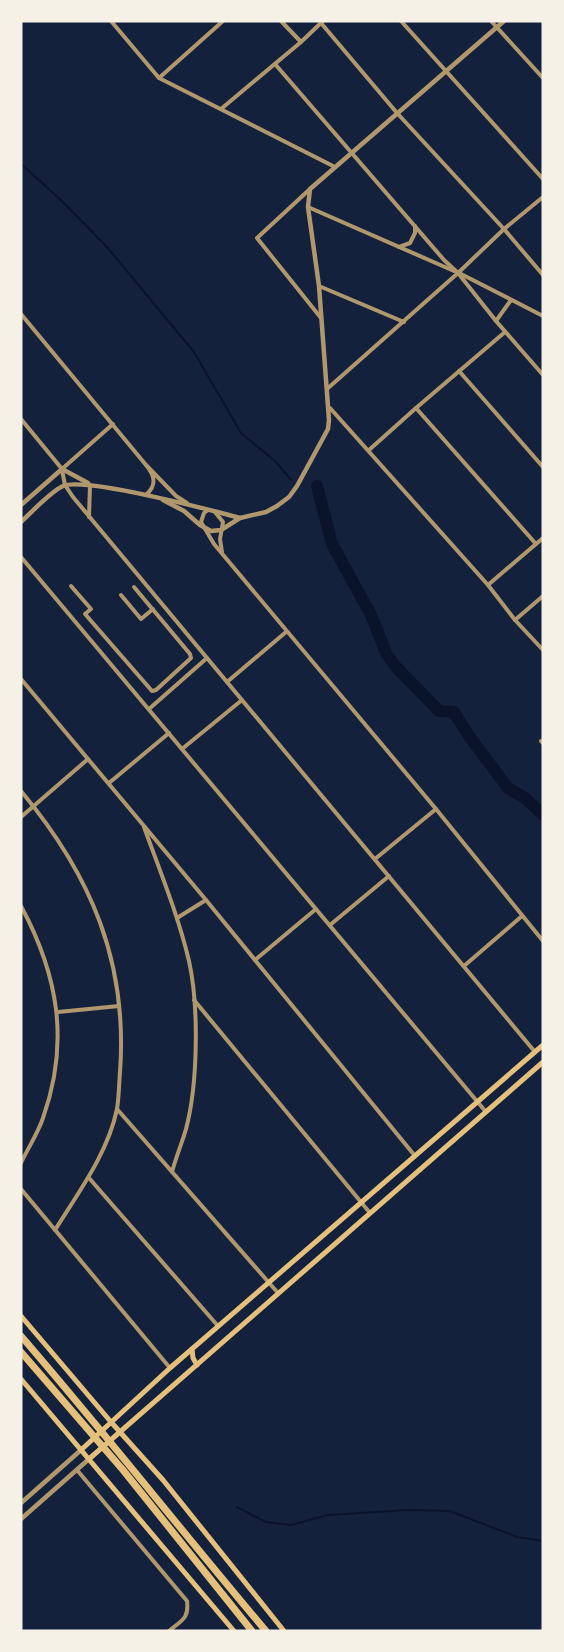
<svg xmlns="http://www.w3.org/2000/svg" width="564" height="1652" font-family="Cabin,sans-serif">
<style>
.lines{fill:none;stroke-linecap:round;stroke-linejoin:round}
.stream{stroke:#0b132b;stroke-width:2}
.river{stroke:#0b132b;stroke-width:12}
.minor{stroke:#b1986c;stroke-width:4}
.tertiary{stroke:#b1986c;stroke-width:4.5}
.secondary{stroke:#e5c07b;stroke-width:5}
.motorway{stroke:#e5c07b;stroke-width:7}
</style>
<rect width="100%" height="100%" fill="#14213d"/>
<g class="lines">
<g class="stream">
<polyline points="21,164 61,200 107,247 194,352 241,433 276,462 291,480"/>
<polyline points="237,1507 266,1522 291,1525 328,1515 408,1510 450,1511 517,1537 543,1541"/>
</g>
<polyline class="river" points="317,486 332,544 371,615 386,653 396,667 439,711 454,712 469,736 508,788 525,798 543,815"/>
<g class="minor">
<polyline points="111,21 159,78 335,167"/>
<polyline points="281,21 301,42"/>
<polyline points="401,21 543,179"/>
<polyline points="491,21 543,78"/>
<polyline points="321,23 397,113 504,229 543,275"/>
<polyline points="275,64 444,260 458,273 496,321 543,375"/>
<polyline points="159,78 223,21"/>
<polyline points="221,109 301,42 323,21"/>
<polyline points="310,189 257,238 321,318"/>
<polyline points="308,207 454,271"/>
<polyline points="399,247 410,243 415,233 415,226"/>
<polyline points="461,274 543,316"/>
<polyline points="319,286 404,322"/>
<polyline points="21,314 146,465"/>
<polyline points="496,321 511,300"/>
<polyline points="459,371 543,467"/>
<polyline points="327,389 458,273 504,229 543,197"/>
<polyline points="330,408 488,585 515,620 543,650"/>
<polyline points="416,408 536,544"/>
<polyline points="21,419 62,469"/>
<polyline points="369,450 416,408 505,332"/>
<polyline points="62,469 113,424"/>
<polyline points="62,470 65,485 73,497 535,1052"/>
<path d="M146,495c11,-10 9,-19 0,-30l30,31 11,7"/>
<polyline points="208,510 204,513 201,522 214,544 436,809 543,941"/>
<polyline points="215,512 223,522 220,539 222,552"/>
<polyline points="89,517 90,485"/>
<polyline points="21,557 486,1112"/>
<polyline points="488,585 543,538"/>
<polyline points="71,586 91,609 85,614 152,691 156,690 191,658 190,654 134,587"/>
<polyline points="121,595 141,619 153,609"/>
<polyline points="515,620 543,596"/>
<polyline points="21,679 206,900 415,1156"/>
<polyline points="227,682 286,632"/>
<polyline points="149,709 207,658"/>
<polyline points="541,741 543,743"/>
<polyline points="182,749 242,700"/>
<polyline points="109,783 169,733"/>
<path d="M21,791c70,84 107,171 99,281 -1,12 -1,25 -3,37 -9,44 -39,84 -62,121"/>
<polyline points="21,817 88,759"/>
<path d="M144,827c16,44 34,88 45,134 10,45 9,123 -3,168 -4,14 -10,28 -14,43"/>
<polyline points="375,859 436,809"/>
<path d="M21,906c37,69 49,136 22,212 -5,15 -15,30 -22,45"/>
<polyline points="177,918 206,900"/>
<polyline points="330,925 389,876"/>
<polyline points="255,960 316,909"/>
<polyline points="464,966 522,916"/>
<polyline points="194,1000 370,1213"/>
<polyline points="58,1012 119,1006"/>
<polyline points="117,1109 278,1293"/>
<polyline points="89,1178 218,1326"/>
<polyline points="21,1189 170,1368"/>
<path d="M77,1470l110,131c2,18 -5,19 -18,30"/>
</g>
<g class="tertiary">
<polyline points="163,500 184,511 200,525 211,531 221,530 240,518 266,512 277,506 289,497 297,486 328,429 329,420 319,286 308,207 310,189 504,21"/>
<polyline points="21,505 62,469 88,483"/>
<path d="M21,522c12,-11 29,-30 42,-36 22,-9 148,24 177,32"/>
<polyline points="21,1503 81,1450"/>
<polyline points="21,1519 89,1459"/>
</g>
<g class="secondary">
<polyline points="21,1316 111,1422 163,1480 284,1631"/>
<polyline points="192,1349 193,1358 197,1365"/>
<polyline points="21,1379 234,1631"/>
<polyline points="81,1450 170,1368 543,1045"/>
<polyline points="89,1459 543,1062"/>
</g>
<g class="motorway">
<path d="M21,1336c84,97 162,197 245,295"/>
<polyline points="21,1352 123,1470 252,1631"/>
</g>
</g>
<rect width="564" height="1652" fill="none" stroke="#f6f1e7" stroke-width="45"/>
</svg>
